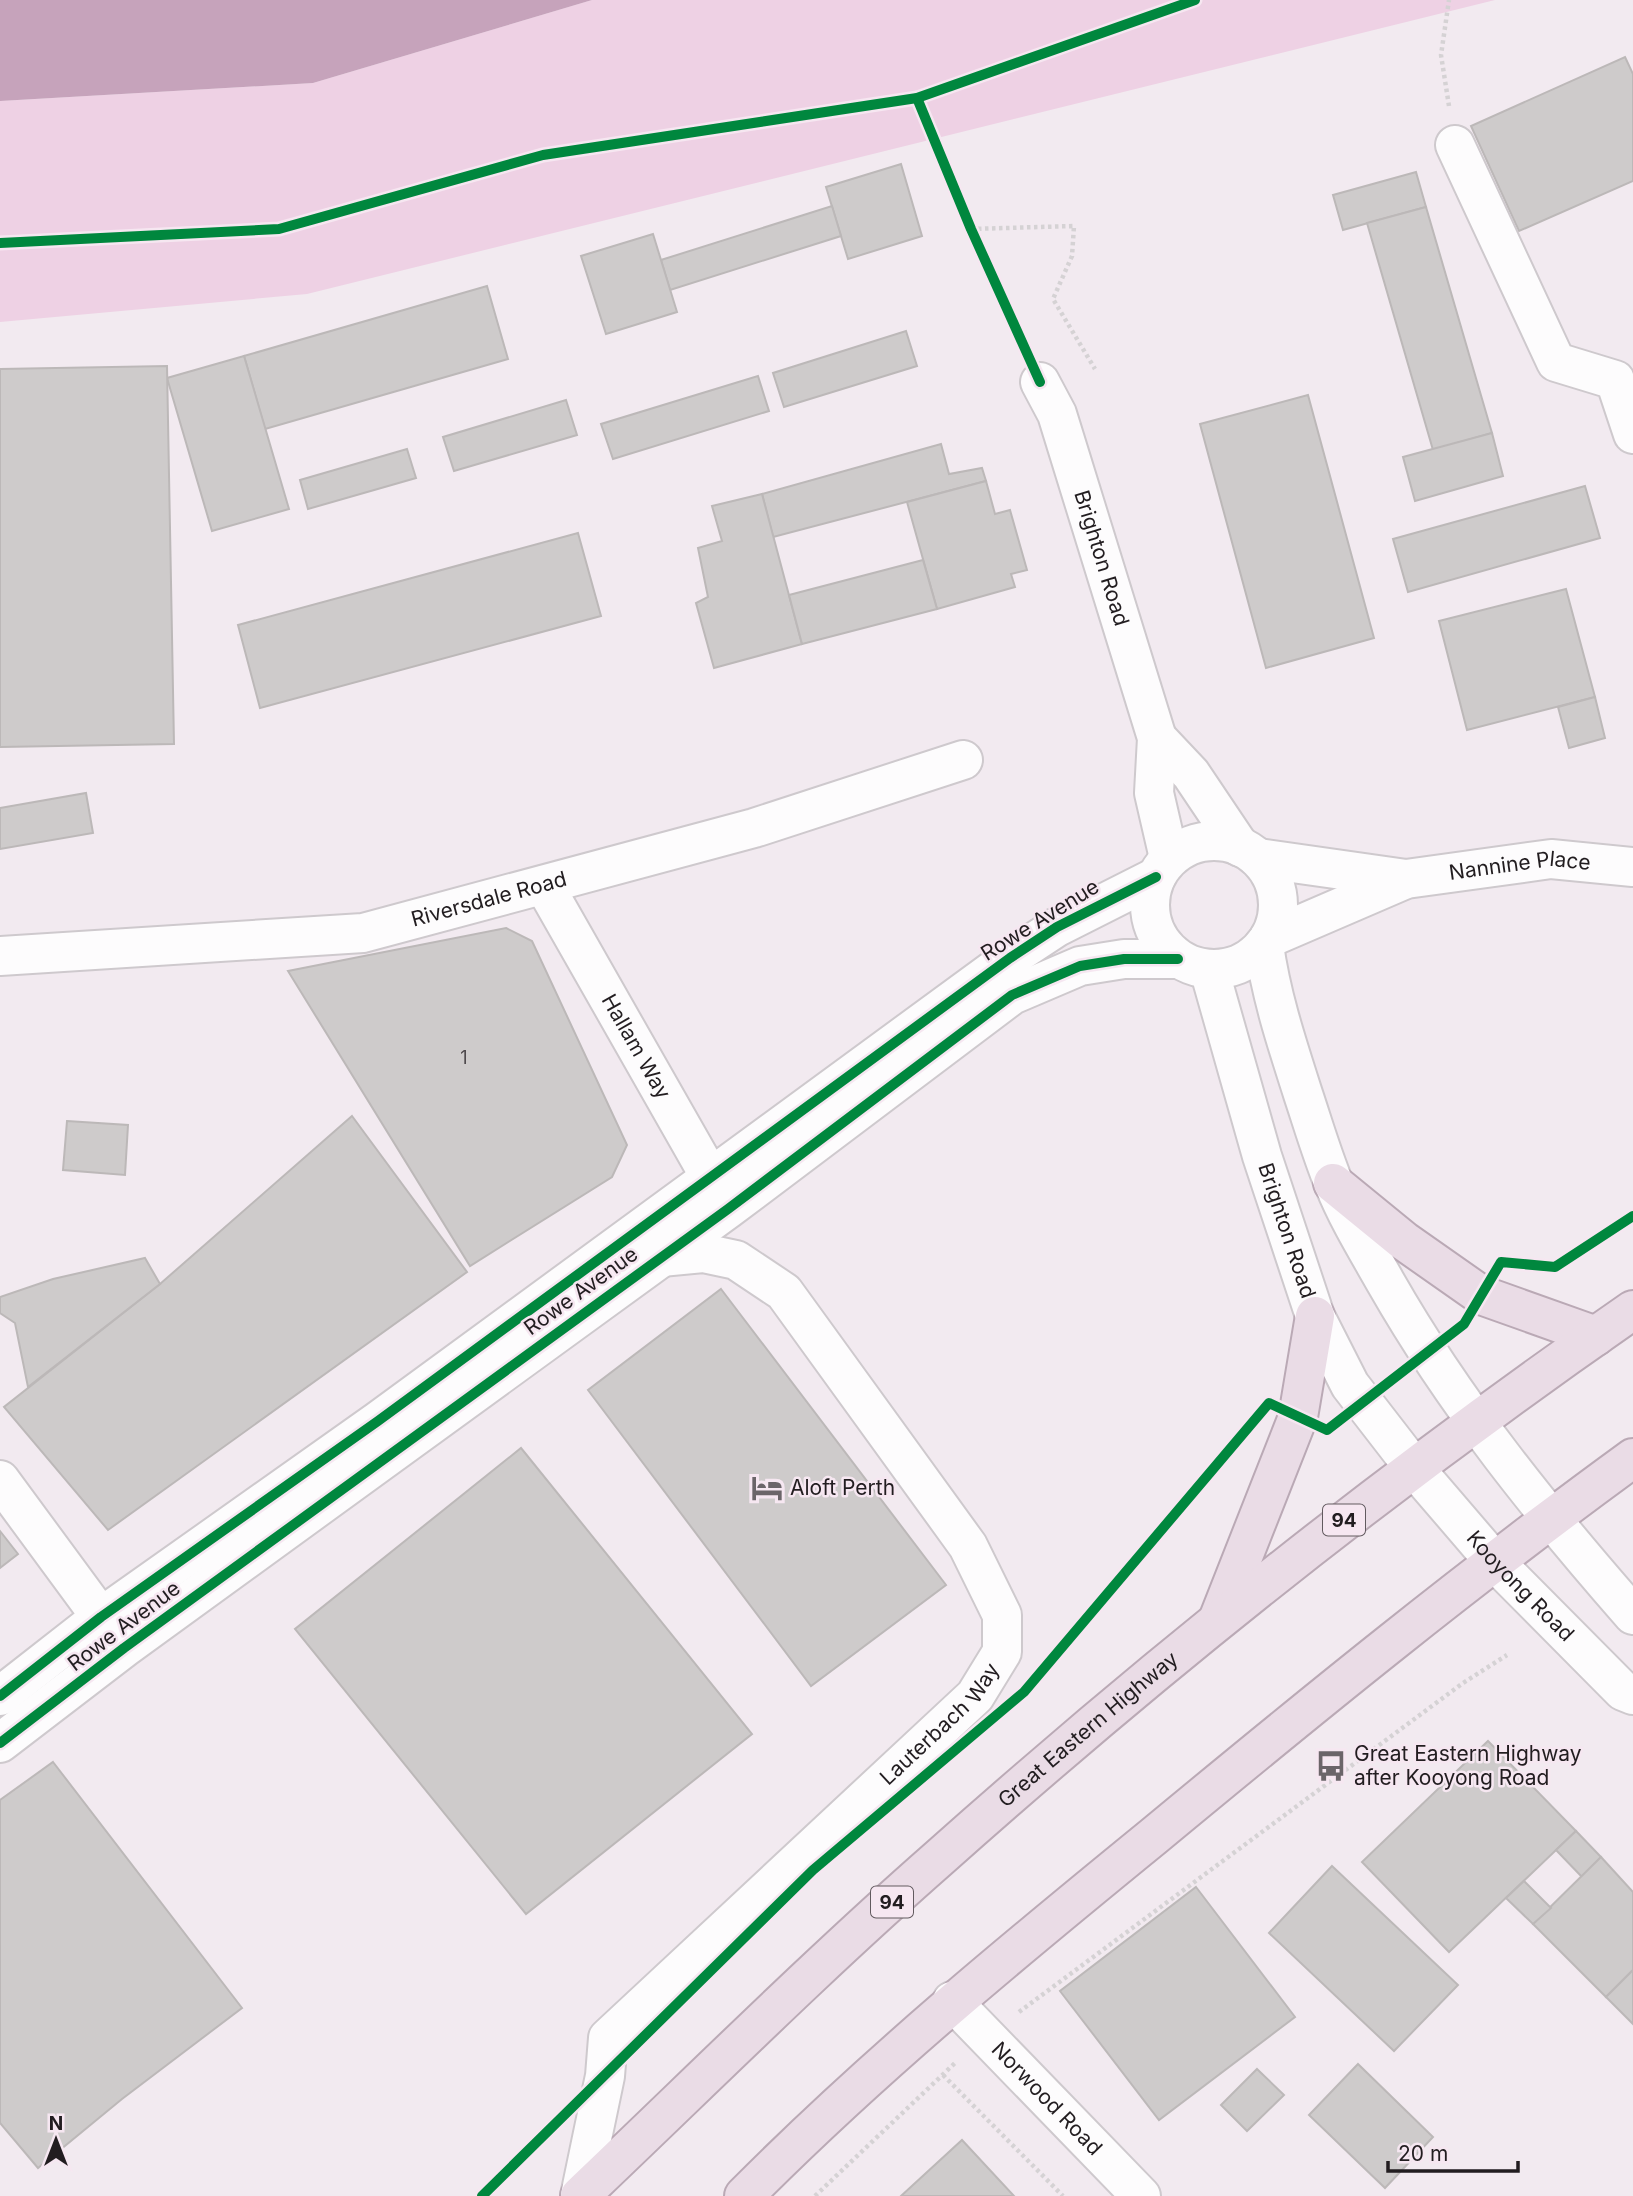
<svg xmlns="http://www.w3.org/2000/svg" width="1633" height="2196" font-family="Inter,sans-serif">
<style>
.green{fill:#eed1e4}
.water{fill:#c6a3bb}
.building{fill:#cecbcb;stroke:#bcb8b8;stroke-width:2}
.lines{fill:none;stroke-linecap:round;stroke-linejoin:round}
.minor-casing{stroke:#cec9cd;stroke-width:42}
.highway-casing{stroke:#baa9b5;stroke-width:42}
.path{stroke:#d5d2d4;stroke-width:4.5;stroke-dasharray:3.5 3.5;stroke-linecap:butt}
.minor{stroke:#fdfcfd;stroke-width:38}
.highway{stroke:#eadce6;stroke-width:38}
.cycleway-casing{stroke:#f6e7f1;stroke-width:15}
.cycleway{stroke:#00873e;stroke-width:10}
.labels{text-anchor:middle;stroke-width:5;stroke-linejoin:round;paint-order:stroke}
.number-label{font-size:18px;fill:#4d484b}
.shield{fill:#f6e7f1;stroke:#625a5f;stroke-width:2}
.shield-label{font-size:19px;font-weight:bold;fill:#221d20}
.street-label{font-size:21px;fill:#221d20;stroke:#f6e7f1}
.poi-label{font-size:21px;fill:#221d20;stroke:#f6e7f1;text-anchor:start}
</style>
<rect width="100%" height="100%" fill="#f2eaf0"/>
<polygon class="green" points="592,0 1495,0 307,294 0,322 0,101 313,83"/>
<polygon class="water" points="0,0 592,0 313,83 0,101"/>
<g class="building">
<polygon points="1625,57 1633,74 1633,181 1519,231 1471,126"/>
<polygon points="901,164 922,236 848,259 826,187"/>
<polygon points="1416,172 1426,207 1343,230 1333,195"/>
<polygon points="832,206 841,236 670,290 661,260"/>
<polygon points="1426,207 1492,433 1433,450 1367,223"/>
<polygon points="653,234 677,312 606,334 581,256"/>
<polygon points="487,286 508,359 265,429 244,356"/>
<polygon points="906,331 917,366 784,407 773,373"/>
<polygon points="244,356 289,509 212,531 167,378"/>
<polygon points="167,366 174,744 0,747 0,369"/>
<polygon points="758,376 769,411 613,459 601,424"/>
<polygon points="1308,395 1374,638 1266,668 1200,424"/>
<polygon points="566,400 577,435 454,471 443,437"/>
<polygon points="1492,433 1503,476 1415,501 1403,457"/>
<polygon points="941,444 949,474 982,468 986,481 773,537 762,494"/>
<polygon points="407,449 416,478 308,509 300,480"/>
<polygon points="986,481 995,514 1010,510 1027,570 1011,574 1015,587 937,609 907,502"/>
<polygon points="1585,486 1600,538 1408,592 1393,539"/>
<polygon points="762,494 802,644 714,668 696,603 708,597 698,548 722,541 712,506"/>
<polygon points="578,533 601,616 260,708 238,625"/>
<polygon points="923,560 937,609 802,644 789,595"/>
<polygon points="1566,589 1595,697 1467,730 1439,621"/>
<polygon points="1595,697 1605,738 1569,748 1558,707"/>
<polygon points="86,793 93,833 0,849 0,808"/>
<polygon points="506,928 532,941 627,1145 612,1177 470,1266 288,971"/>
<polygon points="352,1116 467,1272 108,1530 4,1407 160,1284"/>
<polygon points="67,1121 128,1125 125,1175 63,1170"/>
<polygon points="145,1258 160,1284 28,1387 15,1323 0,1313 0,1297 53,1279"/>
<polygon points="721,1289 946,1585 811,1686 588,1390"/>
<polygon points="521,1448 752,1734 526,1914 295,1629"/>
<polygon points="0,1531 18,1554 0,1568"/>
<polygon points="1488,1741 1576,1831 1449,1952 1362,1862"/>
<polygon points="53,1762 242,2008 122,2099 38,2168 0,2123 0,1800"/>
<polygon points="1576,1831 1601,1857 1582,1877 1556,1850"/>
<polygon points="1601,1857 1633,1892 1633,1970 1606,1997 1533,1924"/>
<polygon points="1332,1866 1458,1985 1394,2051 1269,1933"/>
<polygon points="1524,1881 1551,1908 1533,1924 1506,1898"/>
<polygon points="1196,1887 1295,2017 1159,2120 1060,1991"/>
<polygon points="1633,1970 1633,2024 1606,1997"/>
<polygon points="1358,2064 1433,2137 1385,2188 1309,2115"/>
<polygon points="1257,2069 1284,2095 1247,2131 1221,2105"/>
<polygon points="962,2140 1014,2196 901,2196"/>
</g>
<g class="lines">
<defs>
<g id="minor">
<polyline points="1455,145 1556,362 1615,380 1633,434"/>
<path id="s1" d="M1040,382l17,32 100,324 -3,55 15,65"/>
<polyline points="1157,738 1191,774 1240,847"/>
<circle cx="1214" cy="905" r="64"/>
<polyline points="1258,858 1406,879"/>
<path id="s2" d="M544,885l177,311"/>
<path id="s3" d="M1269,938l137,-59 145,-20 82,8"/>
<path d="M1264,945c7,51 23,99 39,149 10,30 19,61 31,90 14,35 34,67 52,99 69,121 156,228 247,332"/>
<path id="s4" d="M0,956l363,-23 391,-105 209,-68"/>
<path id="s5" d="M1209,969l53,187 53,160 35,69 65,84 79,92 129,130 10,4"/>
<polyline points="0,1480 117,1639"/>
<polyline points="0,1696 101,1617 378,1421 1010,958 1057,927 1156,877"/>
<polyline points="0,1743 124,1648 728,1209 1012,995 1080,966 1124,959 1178,959"/>
<path id="s6" d="M952,2001l189,195"/>
<path id="s7" d="M580,2196l25,-120 3,-38 367,-342 27,-44v-37l-34,-69 -184,-254 -48,-32 -33,-7 -42,4"/>
</g>
<g id="highway">
<polyline points="1333,1183 1404,1241 1481,1295 1596,1336"/>
<polyline points="1218,1620 1298,1417 1315,1316"/>
<path id="s8" d="M580,2196c119,-113 235,-229 358,-337 220,-196 452,-381 695,-549"/>
<path d="M744,2196c128,-129 269,-245 410,-360 157,-130 314,-258 479,-378"/>
</g>
</defs>
<use href="#minor" class="minor-casing"/>
<use href="#highway" class="highway-casing"/>
<g class="path">
<polyline points="1449,106 1441,55 1449,0"/>
<polyline points="971,229 1074,226 1072,256 1053,299 1095,369"/>
<polyline points="1019,2012 1463,1683 1507,1655"/>
<polyline points="943,2075 1063,2196"/>
<polyline points="815,2196 955,2063"/>
</g>
<use href="#minor" class="minor"/>
<use href="#highway" class="highway"/>
<defs>
<g id="cycleway">
<polyline points="917,98 971,229 1040,382"/>
<polyline points="0,243 279,229 543,155 917,98 1195,0"/>
<polyline points="0,1696 101,1617 378,1421 1010,958 1057,927 1156,877"/>
<polyline points="0,1743 124,1648 728,1209 1012,995 1080,966 1124,959 1178,959"/>
<polyline points="482,2196 813,1870 1024,1692 1269,1403 1327,1430 1464,1324 1501,1262 1555,1267 1633,1216"/>
</g>
</defs>
<use href="#cycleway" class="cycleway-casing"/>
<use href="#cycleway" class="cycleway"/>
</g>
<defs>
<symbol id="hotel-bare" viewBox="-9 -9 18 18"><path d="M-6-4.5h1.5V1H6V5H4.5V3h-9V5H-6ZM-4 0a1.8 1.8 0 1 1 3.6 0ZM.5 0V-2.5h3Q6-2.5 6 0Z" fill="#6b6569" stroke="#f6e7f1" stroke-width="2.5" paint-order="stroke"/></symbol>
<symbol id="bus-bare" viewBox="-9 -9 18 18"><path d="M-5-6H5V4H4V6H2V4H-2V6H-4V4H-5ZM-3.5-4V0h7V-4ZM-3.5 1.2v1.5H-2V1.2ZM2 1.2v1.5H3.5V1.2Z" fill="#6b6569" stroke="#f6e7f1" stroke-width="2.5" paint-order="stroke"/></symbol>
</defs>
<g fill-rule="evenodd">
<use href="#hotel-bare" x="745" y="1466" width="44" height="44"/>
<use href="#bus-bare" x="1309" y="1744" width="44" height="44"/>
</g>
<g class="labels">
<g class="number-label">
<text x="464" y="1064">1</text>
</g>
<g class="shield">
<rect x="1323" y="1504.5" width="42" height="31" rx="5"/>
<rect x="871" y="1886.5" width="42" height="31" rx="5"/>
</g>
<g class="shield-label">
<text x="1344" y="1527">94</text>
<text x="892" y="1909">94</text>
</g>
<g class="street-label">
<text dy="7" stroke="none"><textPath href="#s1" startOffset="187">Brighton Road</textPath></text>
<text dy="7" stroke="none"><textPath href="#s3" startOffset="264">Nannine Place</textPath></text>
<text dy="7" stroke="none"><textPath href="#s4" startOffset="494">Riversdale Road</textPath></text>
<text transform="translate(1040 920) rotate(-32)" y="7">Rowe Avenue</text>
<text dy="7" stroke="none"><textPath href="#s2" startOffset="186">Hallam Way</textPath></text>
<text dy="7" stroke="none"><textPath href="#s5" startOffset="273">Brighton Road</textPath></text>
<text transform="translate(581 1291) rotate(-36)" y="7">Rowe Avenue</text>
<text dy="7" stroke="none"><textPath href="#s5" startOffset="704">Kooyong Road</textPath></text>
<text transform="translate(124 1626) rotate(-37)" y="7">Rowe Avenue</text>
<text dy="7" stroke="none"><textPath href="#s7" startOffset="618">Lauterbach Way</textPath></text>
<text dy="7" stroke="none"><textPath href="#s8" startOffset="690">Great Eastern Highway</textPath></text>
<text dy="7" stroke="none"><textPath href="#s6" startOffset="136">Norwood Road</textPath></text>
</g>
<g class="poi-label">
<text x="790" y="1495">Aloft Perth</text>
<text x="1354" y="1761">Great Eastern Highway<tspan x="1354" dy="24">after Kooyong Road</tspan></text>
</g>
</g>
<g transform="translate(56 2140)" stroke="#f6e7f1" stroke-width="5" paint-order="stroke">
<path d="M0-5L12 26L0 18L-12 26Z" fill="#221d20"/>
<text y="-10" font-size="19" font-weight="bold" text-anchor="middle" fill="#221d20">N</text>
</g>
<path d="M1388 2161v10h130v-10" fill="none" stroke="#221d20" stroke-width="3.5"/>
<text x="1398" y="2161" font-size="21" fill="#221d20" stroke="#f6e7f1" stroke-width="5" paint-order="stroke">20 m</text>
</svg>
